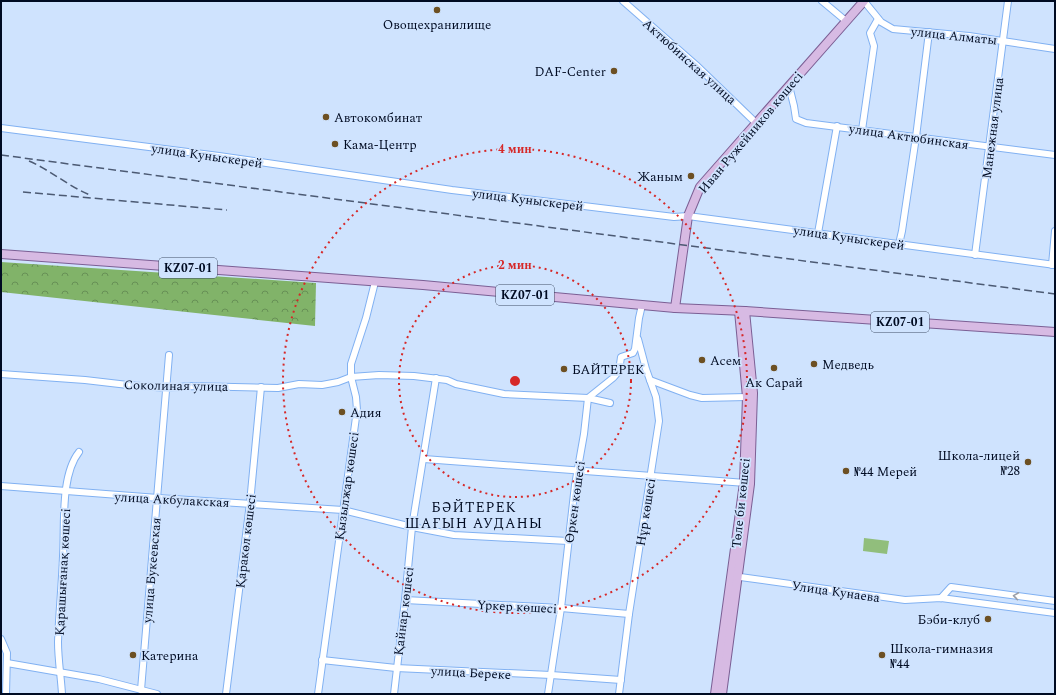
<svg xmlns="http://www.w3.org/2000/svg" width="1056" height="695" font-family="Spectral,serif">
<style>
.forest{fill:url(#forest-crowns)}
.pitch{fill:#91be7c}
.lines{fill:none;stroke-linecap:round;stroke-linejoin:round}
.minor-casing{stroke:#81b1f2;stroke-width:8}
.major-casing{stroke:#7b5f94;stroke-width:10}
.minor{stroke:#fff;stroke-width:6}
.major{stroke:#d7bae3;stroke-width:8}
.rail{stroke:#4c5a73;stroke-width:1.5;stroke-dasharray:8 4;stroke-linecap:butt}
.oneway{stroke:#999da7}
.ring{fill:none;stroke:#d62828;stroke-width:2;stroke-dasharray:2 4}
.poi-dot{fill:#6d5023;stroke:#cfe3fe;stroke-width:1.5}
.labels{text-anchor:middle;stroke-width:3.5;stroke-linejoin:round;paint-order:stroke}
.shield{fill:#cfe3fe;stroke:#3e4c64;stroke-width:1}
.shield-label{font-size:12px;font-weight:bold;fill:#000b22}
.poi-label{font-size:13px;fill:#000b22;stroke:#cfe3fe;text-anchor:start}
.street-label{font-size:13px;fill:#000b22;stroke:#cfe3fe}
.neighbourhood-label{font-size:14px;letter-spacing:1px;fill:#000b22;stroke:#cfe3fe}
.centre{fill:#d62828;stroke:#cfe3fe;stroke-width:2}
.ring-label{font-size:12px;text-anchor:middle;font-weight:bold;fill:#d62828;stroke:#cfe3fe;stroke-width:3.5;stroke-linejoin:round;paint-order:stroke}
</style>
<defs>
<pattern id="forest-crowns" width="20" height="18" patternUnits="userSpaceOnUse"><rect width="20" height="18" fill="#81b369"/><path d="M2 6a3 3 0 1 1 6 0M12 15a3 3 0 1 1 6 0" fill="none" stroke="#679056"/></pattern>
</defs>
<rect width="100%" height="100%" fill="#cfe3fe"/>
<polygon class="forest" points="1,262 316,283 315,326 1,292"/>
<polygon class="pitch" points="864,538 889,541 887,554 863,551"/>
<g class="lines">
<defs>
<g id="minor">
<polyline points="623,1 696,65 756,123"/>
<polyline points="822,1 846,21"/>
<polyline points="864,1 881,22 893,29 969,36 1055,49"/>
<polyline points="789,86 794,106 796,119 806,123 1055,155"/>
<polyline points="1,128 219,156 452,190 674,217 688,216 1055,265"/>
<polyline points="862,130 874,46 870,33 878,19"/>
<polyline points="818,233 837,126"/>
<polyline points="899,244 902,231 916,137 929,32"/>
<polyline points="975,255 1008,1"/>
<polyline points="1052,265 1055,231"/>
<polyline points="1,374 85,380 128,385 167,388 190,386 278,388 299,384 322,385 338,382 351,377 379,375 414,376 447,380 456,384 504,394 588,398 610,403"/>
<polyline points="650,380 690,395 702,398 747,397"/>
<polyline points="424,459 746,483"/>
<polyline points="1,486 158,498 343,510 412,527 454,535 568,541"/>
<polyline points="733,576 905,600 941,598 1055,613"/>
<polyline points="941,598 951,587 1055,601"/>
<polyline points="405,600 561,608 629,614"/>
<polyline points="1,639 7,653 6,694"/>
<polyline points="322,660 396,668 551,675 621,680"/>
<polyline points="7,663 99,679 157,694"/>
<polyline points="141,690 169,355"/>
<path d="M62,694c-1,-17 -4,-35 -4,-52 1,-29 4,-57 5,-86 2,-30 -3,-80 16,-104"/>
<polyline points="226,694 250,503 261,387"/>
<polyline points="318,694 357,410 356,397 351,377 351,364 366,318 375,282"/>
<polyline points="394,694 405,600 412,527 436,378"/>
<polyline points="548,694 561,608 575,485 584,434 588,398 613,378 619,371 621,357 633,353 635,349 639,318 642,305"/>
<polyline points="619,694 629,614 659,421 656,397 646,369 638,339"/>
</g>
<g id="major">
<polyline points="1,254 423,285 675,308 745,311 1055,332"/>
<polyline points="675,308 688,216 700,187 864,1"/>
<polyline points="715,694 744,483 747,397 739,311"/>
<polyline points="722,694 750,484 753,393 745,311"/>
</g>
</defs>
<use href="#minor" class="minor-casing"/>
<use href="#major" class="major-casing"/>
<use href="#minor" class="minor"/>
<use href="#major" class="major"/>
<g class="rail">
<polyline points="1,155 1055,294"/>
<path d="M29,161c21,9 39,25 61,34"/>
<polyline points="23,192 227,210"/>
</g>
</g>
<defs><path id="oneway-chevron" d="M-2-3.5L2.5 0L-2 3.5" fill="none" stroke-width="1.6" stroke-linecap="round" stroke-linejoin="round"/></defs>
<use class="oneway" href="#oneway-chevron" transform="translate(1016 596) rotate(-172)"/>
<g class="ring">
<circle cx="515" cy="381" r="116"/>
<circle cx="515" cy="381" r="232"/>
</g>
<g class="poi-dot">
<circle cx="437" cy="10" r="4"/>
<circle cx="614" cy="71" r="4"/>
<circle cx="326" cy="117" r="4"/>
<circle cx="335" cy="144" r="4"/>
<circle cx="691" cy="176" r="4"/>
<circle cx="702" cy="360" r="4"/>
<circle cx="814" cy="364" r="4"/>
<circle cx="774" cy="368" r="4"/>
<circle cx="564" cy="369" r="4"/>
<circle cx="342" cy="412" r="4"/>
<circle cx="1028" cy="462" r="4"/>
<circle cx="846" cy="471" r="4"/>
<circle cx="988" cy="619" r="4"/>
<circle cx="133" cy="655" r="4"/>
<circle cx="882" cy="655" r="4"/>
</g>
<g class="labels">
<g class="shield">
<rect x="159" y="258" width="58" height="20" rx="3"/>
<rect x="496" y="285" width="58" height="20" rx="3"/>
<rect x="871" y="312" width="58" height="20" rx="3"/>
</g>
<g class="shield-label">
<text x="188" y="272">KZ07-01</text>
<text x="525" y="299">KZ07-01</text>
<text x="900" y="326">KZ07-01</text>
</g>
<g class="poi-label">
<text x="437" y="29" text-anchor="middle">Овощехранилище</text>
<text x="606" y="76" text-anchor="end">DAF-Center</text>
<text x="334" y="122">Автокомбинат</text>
<text x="343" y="149">Кама-Центр</text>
<text x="683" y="181" text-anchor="end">Жаным</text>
<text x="710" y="365">Асем</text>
<text x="822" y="369">Медведь</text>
<text x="572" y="374">БАЙТЕРЕК</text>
<text x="774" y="387" text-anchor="middle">Ак Сарай</text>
<text x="350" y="417">Адия</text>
<text x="1020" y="460" text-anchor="end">Школа-лицей<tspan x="1020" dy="15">№28</tspan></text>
<text x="854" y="476">№44 Мерей</text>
<text x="980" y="624" text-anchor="end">Бэби-клуб</text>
<text x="890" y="653">Школа-гимназия<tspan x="890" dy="15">№44</tspan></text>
<text x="141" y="660">Катерина</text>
</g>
<g class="street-label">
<text transform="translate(954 35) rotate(6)" y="5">улица Алматы</text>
<text transform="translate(690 61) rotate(42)" y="5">Актюбинская улица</text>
<text transform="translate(992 128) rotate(-83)" y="5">Манежная улица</text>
<text transform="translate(750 132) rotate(-50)" y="5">Иван Ружейников көшесі</text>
<text transform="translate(909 136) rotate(8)" y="5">улица Актюбинская</text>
<text transform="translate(207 155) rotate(8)" y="5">улица Куныскерей</text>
<text transform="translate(528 199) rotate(7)" y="5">улица Куныскерей</text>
<text transform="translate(849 237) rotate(8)" y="5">улица Куныскерей</text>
<text transform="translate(176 385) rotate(1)" y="5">Соколиная улица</text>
<text transform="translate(346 486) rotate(-82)" y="5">Қызылжар көшесі</text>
<text transform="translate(172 499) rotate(3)" y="5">улица Акбулакская</text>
<text transform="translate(574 502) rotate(-82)" y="5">Өркен көшесі</text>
<text transform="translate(740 503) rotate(-84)" y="5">Төле би көшесі</text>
<text transform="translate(645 512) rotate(-81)" y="5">Нұр көшесі</text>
<text transform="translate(245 541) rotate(-83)" y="5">Қаракөл көшесі</text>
<text transform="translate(151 570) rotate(-85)" y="5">улица Букеевская</text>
<text transform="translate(62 572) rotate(-87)" y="5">Қарашығанақ көшесі</text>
<text transform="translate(836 591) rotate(8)" y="5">Улица Кунаева</text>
<text transform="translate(517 606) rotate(3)" y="5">Үркер көшесі</text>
<text transform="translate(403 611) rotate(-83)" y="5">Қайнар көшесі</text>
<text transform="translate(471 672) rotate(3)" y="5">улица Береке</text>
</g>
<g class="neighbourhood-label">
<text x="474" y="512">БӘЙТЕРЕК<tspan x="474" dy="16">ШАҒЫН АУДАНЫ</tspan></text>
</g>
</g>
<circle cx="515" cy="381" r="6" class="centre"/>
<g class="ring-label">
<text x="515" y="153">4 мин</text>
<text x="515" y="269">2 мин</text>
</g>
<rect width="1056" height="695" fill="none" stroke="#000b22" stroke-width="4"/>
</svg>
